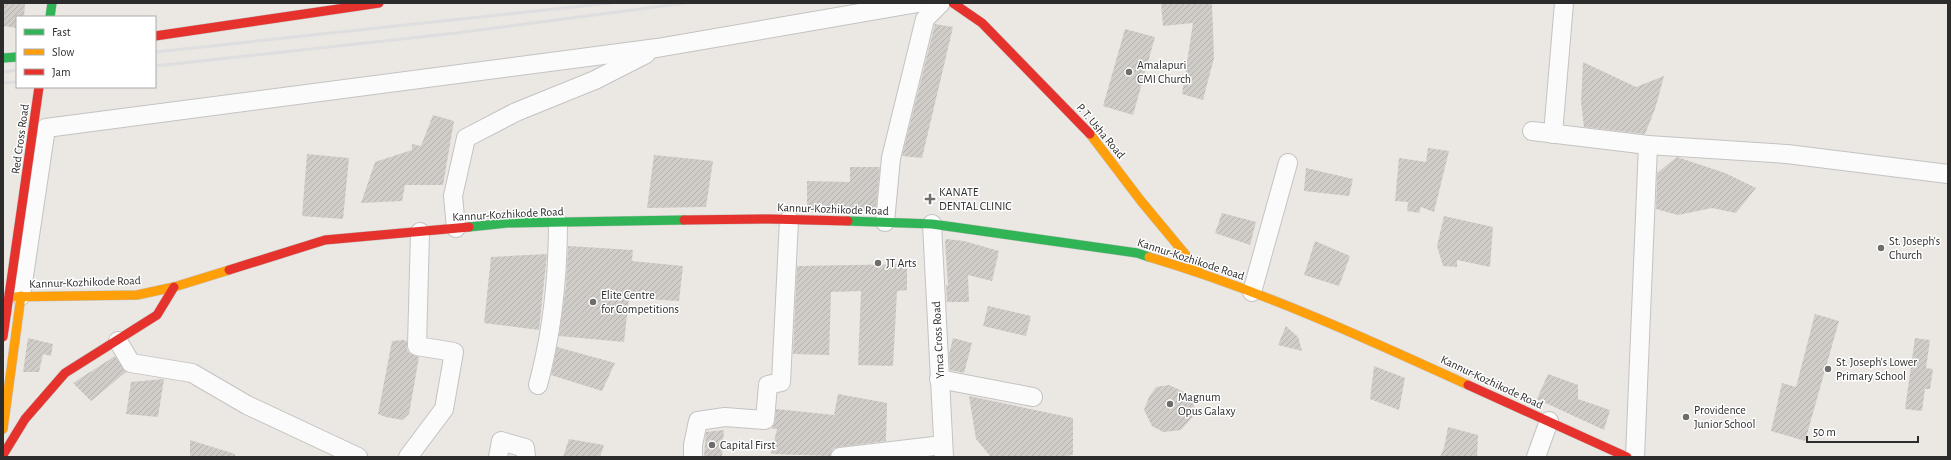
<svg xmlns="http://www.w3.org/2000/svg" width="1951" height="460" font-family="'Alegreya Sans',sans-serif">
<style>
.building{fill:url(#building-hatch)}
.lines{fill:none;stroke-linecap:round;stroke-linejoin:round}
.street-casing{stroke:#c4c3c3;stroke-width:20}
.fast-casing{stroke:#c4c3c3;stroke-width:10}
.slow-casing{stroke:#c4c3c3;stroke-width:10}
.jam-casing{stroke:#c4c3c3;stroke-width:10}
.street{stroke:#fcfbfb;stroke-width:18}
.fast{stroke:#30b455;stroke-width:9}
.slow{stroke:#ff9f0a;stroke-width:9}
.jam{stroke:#e5322d;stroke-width:9}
.rail{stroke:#dedee0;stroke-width:3}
.jam-bridge-casing{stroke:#c4c3c3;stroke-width:10;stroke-linecap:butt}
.jam-bridge{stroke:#e5322d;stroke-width:9}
.poi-dot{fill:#6f6d6c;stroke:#fff;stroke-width:1.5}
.labels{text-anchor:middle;stroke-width:3;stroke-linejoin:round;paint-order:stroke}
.poi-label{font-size:12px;fill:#2c2c2c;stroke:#fff;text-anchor:start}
.street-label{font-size:12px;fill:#2c2c2c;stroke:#fff}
</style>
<defs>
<pattern id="building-hatch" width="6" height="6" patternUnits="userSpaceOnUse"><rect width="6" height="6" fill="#d0cdc9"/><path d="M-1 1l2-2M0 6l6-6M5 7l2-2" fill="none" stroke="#b3b0ad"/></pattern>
</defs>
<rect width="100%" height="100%" fill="#ebe7e2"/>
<g class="building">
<polygon points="3,3 25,3 24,17 17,17 17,28 3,26"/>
<polygon points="1161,3 1212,3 1214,58 1203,100 1182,94 1193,23 1163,26"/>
<polygon points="935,24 953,27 922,158 902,156"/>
<polygon points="1125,29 1155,37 1133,115 1103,106"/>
<polygon points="1583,62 1636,87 1664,76 1655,109 1645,134 1584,127 1581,102"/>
<polygon points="433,115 454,121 443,185 405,185 402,201 361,203 375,162 412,150 412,144 421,146"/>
<polygon points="1428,148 1449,151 1434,212 1421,207 1419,213 1407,211 1408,202 1395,201 1399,158 1426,162"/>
<polygon points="307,154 349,158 343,219 302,216"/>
<polygon points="654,155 713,161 706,207 647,208"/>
<polygon points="1677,157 1725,173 1756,188 1736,213 1712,208 1678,215 1656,209 1657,173"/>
<polygon points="850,167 880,167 876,210 807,208 807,181 850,182"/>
<polygon points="1306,168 1353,179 1349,196 1304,191"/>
<polygon points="1222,213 1256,222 1250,245 1215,233"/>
<polygon points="1444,216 1493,227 1490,267 1457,260 1457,267 1443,266 1437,246"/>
<polygon points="946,239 964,241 999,251 992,281 968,275 969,302 947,302 946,285 948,285 945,242"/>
<polygon points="1315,241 1350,256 1339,286 1304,275"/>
<polygon points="568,246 633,250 632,261 683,266 679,301 629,298 624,342 559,336 566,285"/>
<polygon points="547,254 539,330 484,323 491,257"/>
<polygon points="907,264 907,290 897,291 893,366 858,365 861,291 831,292 829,355 793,354 797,266"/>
<polygon points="988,306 1031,316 1026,336 983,326"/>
<polygon points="1815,314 1839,321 1805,441 1771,431 1782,383 1796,387"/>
<polygon points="1286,326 1298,337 1302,351 1278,345"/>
<polygon points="28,338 53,344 51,356 43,354 39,372 23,372"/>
<polygon points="953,338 972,343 964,373 950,370 949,354"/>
<polygon points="1915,338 1930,340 1926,368 1933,369 1930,389 1925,389 1922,411 1905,409"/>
<polygon points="403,340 407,341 407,350 410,354 419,357 409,414 402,420 386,417 378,414 392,341"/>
<polygon points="557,347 615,363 602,391 551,375"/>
<polygon points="115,356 126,372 91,401 73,383"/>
<polygon points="1374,366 1405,378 1399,410 1370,399"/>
<polygon points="1548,374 1578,385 1578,399 1610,410 1604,430 1537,399"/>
<polygon points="164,379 158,417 126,414 131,382"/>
<polygon points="1169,385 1191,395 1196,413 1181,430 1163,432 1152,426 1144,410 1149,397 1156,387"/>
<polygon points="838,394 887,403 886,441 838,447 833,449 830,456 771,454 777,429 772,429 775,421 776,409 834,415"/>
<polygon points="969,396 1073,418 1073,455 1056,457 991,457 976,439"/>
<polygon points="1448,427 1478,435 1477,457 1440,457 1444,448"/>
<polygon points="724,430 722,457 704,457 706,432"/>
<polygon points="569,439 604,445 600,457 563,457"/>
<polygon points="190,440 235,454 235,457 190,457"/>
</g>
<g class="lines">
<defs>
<g id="street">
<polyline points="1532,131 1648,145 1787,154 1948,174"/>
<polyline points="1553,134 1564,3"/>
<polyline points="885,222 891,158 925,19 941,3"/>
<polyline points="932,224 944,457"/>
<polyline points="456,228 453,196 466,138 516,112 595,80 646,54"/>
<polyline points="1252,292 1288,163"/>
<polyline points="21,296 46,128 657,48 918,3"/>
<polyline points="118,341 131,363 192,373 247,405 358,457"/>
<polyline points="939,379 1033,397"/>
<path d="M538,385c14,-52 20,-108 20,-163"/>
<polyline points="408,457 444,409 454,352 417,346 420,232"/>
<polyline points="498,457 501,441 525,448 526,457"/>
<polyline points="693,457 693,445 698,421 725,417 765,420 768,385 781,382 789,220"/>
<polyline points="840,457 943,445"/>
<polyline points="1536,457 1549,421"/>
<polyline points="1635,457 1648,145"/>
</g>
<g id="fast">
<polyline points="50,17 52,3"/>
<polyline points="3,58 17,57"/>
<polyline points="848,221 932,224 1137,253 1149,257"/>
<polyline points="469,227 507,223 684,220"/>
</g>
<g id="slow">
<polyline points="1090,134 1141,201 1200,272"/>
<path d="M1149,257c111,33 214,80 319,128"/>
<polyline points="3,297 137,295 174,287 229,270"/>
<polyline points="3,429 21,296"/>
</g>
<g id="jam">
<polyline points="953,3 982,23 1090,134"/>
<polyline points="155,36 379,3"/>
<polyline points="684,220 770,219 848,221"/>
<polyline points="229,270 325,240 469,227"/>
<polyline points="1468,385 1627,457"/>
<polyline points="3,455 25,419 65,373 157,315 174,287"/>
</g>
</defs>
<use href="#street" class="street-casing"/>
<use href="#fast" class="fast-casing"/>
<use href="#slow" class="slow-casing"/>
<use href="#jam" class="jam-casing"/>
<use href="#street" class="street"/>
<use href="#fast" class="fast"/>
<use href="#slow" class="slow"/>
<use href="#jam" class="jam"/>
<g class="rail">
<polyline points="155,52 611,3"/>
<polyline points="155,66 456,33 686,3"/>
<polyline points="3,72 17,70"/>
<polyline points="3,83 17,82"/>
</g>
<defs>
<polyline id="jam-bridge" points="3,337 39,87"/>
</defs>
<use href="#jam-bridge" class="jam-bridge-casing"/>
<use href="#jam-bridge" class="jam-bridge"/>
</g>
<g class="poi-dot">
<circle cx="1129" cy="72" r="4"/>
<path d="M928 193h4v4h4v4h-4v4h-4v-4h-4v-4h4z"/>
<circle cx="1881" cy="248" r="4"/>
<circle cx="878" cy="263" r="4"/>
<circle cx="593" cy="302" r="4"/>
<circle cx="1828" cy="369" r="4"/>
<circle cx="1170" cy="404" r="4"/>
<circle cx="1686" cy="417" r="4"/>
<circle cx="712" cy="445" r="4"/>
</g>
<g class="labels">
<g class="poi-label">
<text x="1137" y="69">Amalapuri<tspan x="1137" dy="14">CMI Church</tspan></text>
<text x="939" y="196">KANATE<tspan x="939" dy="14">DENTAL CLINIC</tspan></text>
<text x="1889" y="245">St. Joseph's<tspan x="1889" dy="14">Church</tspan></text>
<text x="886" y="267">JT Arts</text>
<text x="601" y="299">Elite Centre<tspan x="601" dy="14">for Competitions</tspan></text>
<text x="1836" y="366">St. Joseph's Lower<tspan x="1836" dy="14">Primary School</tspan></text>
<text x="1178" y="401">Magnum<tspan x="1178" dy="14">Opus Galaxy</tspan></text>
<text x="1694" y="414">Providence<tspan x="1694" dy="14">Junior School</tspan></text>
<text x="720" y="449">Capital First</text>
</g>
<g class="street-label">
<text transform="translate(1101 131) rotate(50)" y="4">P. T. Usha Road</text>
<text transform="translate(20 139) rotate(-82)" y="4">Red Cross Road</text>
<text transform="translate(833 209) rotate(2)" y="4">Kannur-Kozhikode Road</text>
<text transform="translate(508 214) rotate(-3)" y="4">Kannur-Kozhikode Road</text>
<text transform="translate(1191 259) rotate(18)" y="4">Kannur-Kozhikode Road</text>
<text transform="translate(85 282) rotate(-2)" y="4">Kannur-Kozhikode Road</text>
<text transform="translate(938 340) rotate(-93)" y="4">Ymca Cross Road</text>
<text transform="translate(1492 382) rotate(25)" y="4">Kannur-Kozhikode Road</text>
</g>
</g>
<rect width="1951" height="460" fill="none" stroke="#2c2c2c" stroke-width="8"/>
<rect x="16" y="16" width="140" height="72" fill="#ffffff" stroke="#ababab"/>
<rect x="24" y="29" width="20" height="6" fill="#30b455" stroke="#ababab"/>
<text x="52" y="36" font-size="12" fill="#2c2c2c">Fast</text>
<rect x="24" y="49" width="20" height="6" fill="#ff9f0a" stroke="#ababab"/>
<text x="52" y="56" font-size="12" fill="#2c2c2c">Slow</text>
<rect x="24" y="69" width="20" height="6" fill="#e5322d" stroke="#ababab"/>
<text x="52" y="76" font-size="12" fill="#2c2c2c">Jam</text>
<path d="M1807 436v6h111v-6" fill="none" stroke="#2c2c2c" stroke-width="2"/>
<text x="1813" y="436" font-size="12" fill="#2c2c2c" stroke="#ffffff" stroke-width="3" paint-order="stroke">50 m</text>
</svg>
